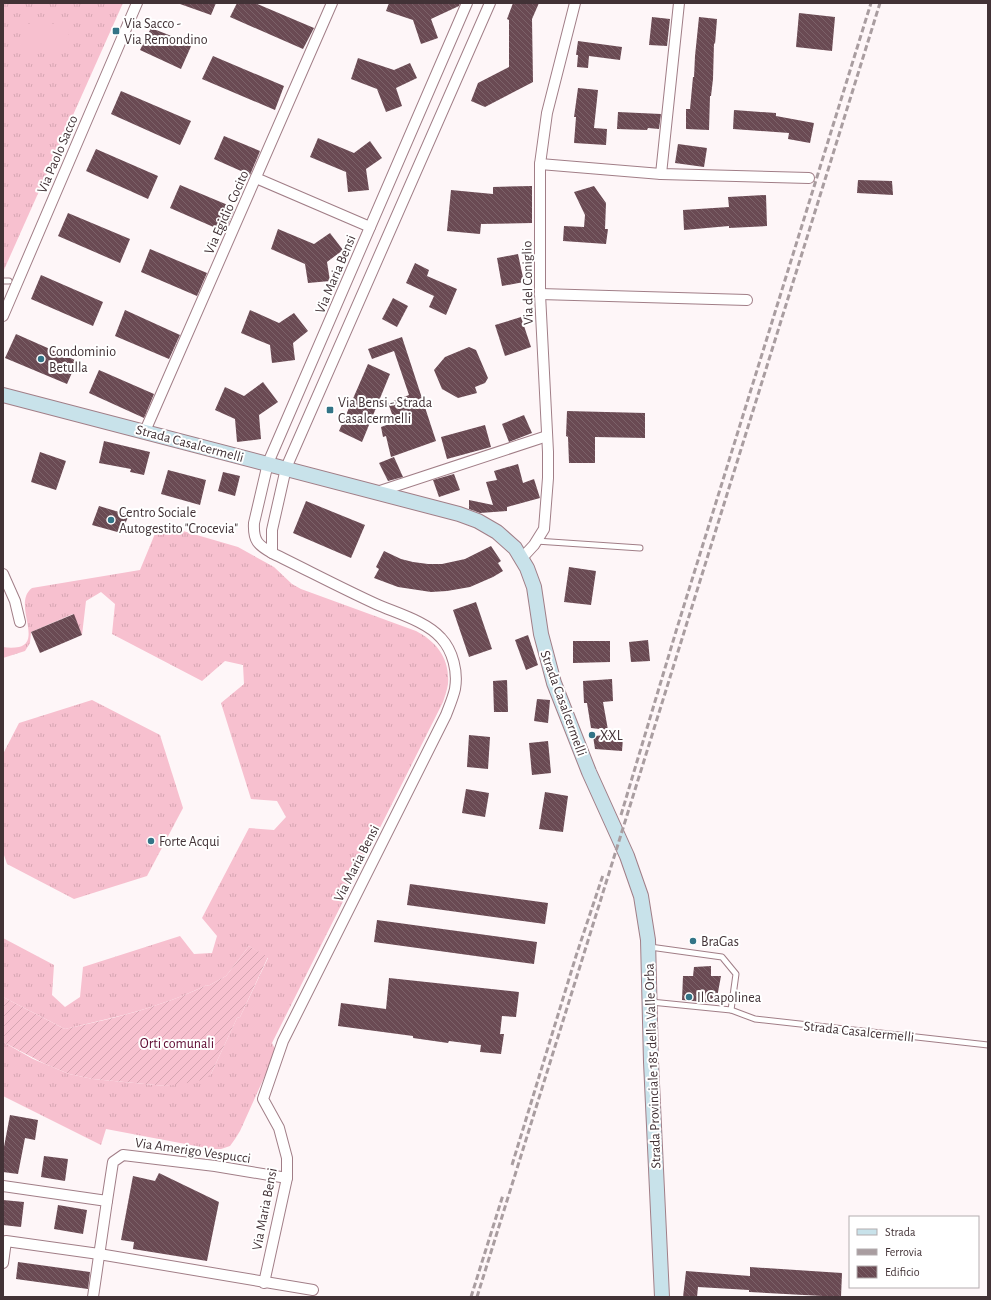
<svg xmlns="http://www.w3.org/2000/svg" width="991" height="1300" font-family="'Alegreya Sans',sans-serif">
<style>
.grass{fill:url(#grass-tufts)}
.park{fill:#f7c0cf}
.garden{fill:url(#garden-furrows)}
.building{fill:url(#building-back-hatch)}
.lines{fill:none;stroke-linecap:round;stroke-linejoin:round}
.service-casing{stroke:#a17e87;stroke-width:7}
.minor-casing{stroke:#a17e87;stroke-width:12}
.secondary-casing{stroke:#a17e87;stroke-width:16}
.service{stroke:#fff;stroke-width:5}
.minor{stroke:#fff;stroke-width:10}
.secondary{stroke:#c8e2ea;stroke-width:14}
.rail{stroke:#a99da0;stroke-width:3;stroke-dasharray:6 3;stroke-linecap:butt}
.poi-dot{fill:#337487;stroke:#fff;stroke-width:1.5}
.labels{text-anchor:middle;stroke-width:4;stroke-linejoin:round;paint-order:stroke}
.poi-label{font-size:14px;fill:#423236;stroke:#fff;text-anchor:start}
.street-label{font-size:14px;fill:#423236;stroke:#fff}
.park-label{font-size:14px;fill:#5e0930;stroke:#fff}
</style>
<defs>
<pattern id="grass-tufts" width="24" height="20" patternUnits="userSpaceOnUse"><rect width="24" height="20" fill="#f7c0cf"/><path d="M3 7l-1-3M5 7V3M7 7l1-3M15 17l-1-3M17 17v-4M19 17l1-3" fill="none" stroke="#d5a5b2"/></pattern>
<pattern id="garden-furrows" width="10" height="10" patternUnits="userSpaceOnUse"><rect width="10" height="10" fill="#f7c0cf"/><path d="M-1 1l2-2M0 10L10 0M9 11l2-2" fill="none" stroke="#d5a5b2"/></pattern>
<pattern id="building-back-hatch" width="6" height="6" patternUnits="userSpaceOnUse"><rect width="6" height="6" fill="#6a4a53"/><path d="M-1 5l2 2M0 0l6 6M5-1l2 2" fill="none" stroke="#7c6269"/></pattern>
</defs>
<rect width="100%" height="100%" fill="#fef6f8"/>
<g class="grass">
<polygon points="3,3 123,3 3,272"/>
<path d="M159,524l79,23 36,20 18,17 9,5 115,42c21,11 34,28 32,53 -1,6 -3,12 -5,18l-171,341 4,8 -36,80 -5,8 -5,7 -9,3h-9l-106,-20 -5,16 -98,-49v-54l30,17 36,15 24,5 73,7 45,-12 26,-56 3,-1 28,-59 -19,-12 -23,30 -18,10 -1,-1c-48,23 -91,32 -142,44l-62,-32v-59l51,27 -2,30 13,12 15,-10 3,-30 97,-31 14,18 18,-1 5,-17 -15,-18 47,-90 25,2 12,-13 -9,-16 -26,-2 -30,-96 23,-19 -1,-19 -18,-4 -23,20 -90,-47 3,-30 -14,-12 -15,9 -4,34 -9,-21 -42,18 -1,11 -5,8 -22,7v-11c5,1 11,1 16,0 24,-6 -7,-44 13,-59l108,-18z"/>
<polygon points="92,700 160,735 183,808 147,876 74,899 7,864 3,852 3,754 19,723"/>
</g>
<polygon class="park" points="24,24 68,24 69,49 24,49"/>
<path class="garden" d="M249,946l19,11 -28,60 -3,1 -26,56 -6,5 -11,3 -28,4 -73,-7 -24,-5 -24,-10 -42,-22v-45l58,30 4,2 4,-1c48,-10 94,-22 138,-43l1,1 18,-10z"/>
<g class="building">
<polygon points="180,3 216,3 211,15 180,4"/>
<polygon points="237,3 255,3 314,28 303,49 230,17"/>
<polygon points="389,3 460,3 459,6 431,19 438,38 421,44 413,20 386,11"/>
<polygon points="513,3 539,3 532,19 533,82 485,107 471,101 478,83 509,67 509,20 507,19"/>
<polygon points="799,13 835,17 832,51 796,47"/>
<polygon points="652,17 670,19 667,46 649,45"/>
<polygon points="699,17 717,19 715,44 714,43 713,79 711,96 710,96 709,130 686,129 686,109 690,109 693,77 694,77 695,56"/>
<polygon points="151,28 192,44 181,69 140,50"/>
<polygon points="578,41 622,47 620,60 589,56 588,68 577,67 578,55 576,55"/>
<polygon points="213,56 284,86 275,110 202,79"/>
<polygon points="358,58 394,70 410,63 417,78 396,88 402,106 386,112 377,89 351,79"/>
<polygon points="578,88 598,90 594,128 607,129 606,145 574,143 576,117 574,117"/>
<polygon points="121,91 191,121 180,145 111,114"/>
<polygon points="734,110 776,113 776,116 814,123 810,143 788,139 789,133 733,129"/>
<polygon points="618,112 661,114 659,129 648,128 647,130 617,129"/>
<polygon points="224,136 260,151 250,175 214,159"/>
<polygon points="318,138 354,153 370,141 382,158 366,169 369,190 348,192 346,172 310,157"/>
<polygon points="678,144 707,148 704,167 675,163"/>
<polygon points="96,149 158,176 148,199 86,171"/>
<polygon points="858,180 892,181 893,195 857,193"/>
<polygon points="180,185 235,208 225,232 170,208"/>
<polygon points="532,186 532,223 481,224 480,234 447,231 451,190 493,194 493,187"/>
<polygon points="594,186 606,203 605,229 608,229 606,244 563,241 564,226 584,227 585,215 574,192"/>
<polygon points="766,195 767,226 729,228 729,226 684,230 683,210 729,207 728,197"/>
<polygon points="68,213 130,239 120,263 58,236"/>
<polygon points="278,229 314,244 330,233 343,250 327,262 330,281 308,283 305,264 271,249"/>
<polygon points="150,249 207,273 197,296 141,272"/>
<polygon points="518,254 524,282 502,286 497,258"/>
<polygon points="415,263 429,270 427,276 457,289 446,315 429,307 434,296 406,283"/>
<polygon points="41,275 103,302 93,326 31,299"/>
<polygon points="393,298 408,306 397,327 382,319"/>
<polygon points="125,310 180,335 169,359 115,336"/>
<polygon points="250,310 279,323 294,313 308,331 293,343 295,360 272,363 270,345 241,333"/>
<polygon points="521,317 531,347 505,356 495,325"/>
<polygon points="16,334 77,361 67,384 5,358"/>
<polygon points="402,337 436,441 391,457 386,436 383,437 381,427 395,422 388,403 409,395 394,351 372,359 368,349"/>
<polygon points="469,347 476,350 488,378 485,383 475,387 477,393 458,398 442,389 434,370 445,357"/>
<polygon points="368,364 390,374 362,442 339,431"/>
<polygon points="99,370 154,394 144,418 89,393"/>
<polygon points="263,382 278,402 259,415 261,439 237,442 235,419 215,410 225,387 244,396"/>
<polygon points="567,411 645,413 645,438 595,437 595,463 569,463 568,437 566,436"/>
<polygon points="524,415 532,433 509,442 502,424"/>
<polygon points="485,425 491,447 447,459 441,437"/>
<polygon points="104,441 150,452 144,475 130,472 131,469 99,463"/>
<polygon points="40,452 66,461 56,490 31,482"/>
<polygon points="394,457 403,477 388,481 379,463"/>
<polygon points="518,464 523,483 534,479 540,498 507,507 507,511 480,513 469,509 469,500 493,505 486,482 497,480 494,471"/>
<polygon points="168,470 206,480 200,505 161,494"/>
<polygon points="223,472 240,476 235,496 218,491"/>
<polygon points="454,474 460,490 439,497 433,480"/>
<polygon points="306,501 365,525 351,558 293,533"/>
<polygon points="99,506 129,515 121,533 92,525"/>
<polygon points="491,546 501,561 498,563 503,571 493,577 470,587 447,591 431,592 398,587 374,578 379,569 376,567 384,551 401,559 413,562 428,564 442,564 465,559"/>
<polygon points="569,567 596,571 591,605 564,602"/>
<polygon points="476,602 492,649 469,657 453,610"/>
<polygon points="74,614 82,635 40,653 31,632"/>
<polygon points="528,635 538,665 526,670 515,640"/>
<polygon points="648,640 650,661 631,662 629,642"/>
<polygon points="573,641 610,641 610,662 573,663"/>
<polygon points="612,679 613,701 603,702 608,730 591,728 587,703 584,703 583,681"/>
<polygon points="507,680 508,712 494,712 493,681"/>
<polygon points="537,699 550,700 548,723 534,721"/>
<polygon points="469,735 490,737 488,769 467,767"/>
<polygon points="609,735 610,737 623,738 622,751 595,749 593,736"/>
<polygon points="548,741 551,773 532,775 529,743"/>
<polygon points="466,789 489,793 485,817 462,813"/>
<polygon points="545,792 568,796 563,832 539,829"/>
<polygon points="410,884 548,903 545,924 407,905"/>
<polygon points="377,920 537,942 534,964 374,942"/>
<polygon points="711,966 711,976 721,976 716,1003 682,1000 683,976 693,976 694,967"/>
<polygon points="389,978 519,992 516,1017 502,1016 500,1034 504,1034 501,1054 480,1052 481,1045 449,1041 448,1043 413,1038 413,1036 338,1026 341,1003 386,1009"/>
<polygon points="10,1115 38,1120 35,1140 25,1138 18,1174 3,1172 3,1152"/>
<polygon points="44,1156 68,1159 65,1181 41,1177"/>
<polygon points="159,1173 219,1202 207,1261 133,1249 134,1242 121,1240 133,1176 155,1181"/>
<polygon points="3,1200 24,1202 21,1227 3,1225"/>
<polygon points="58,1205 87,1210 83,1234 54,1229"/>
<polygon points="18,1262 90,1272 88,1289 16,1279"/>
<polygon points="750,1267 842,1273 841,1297 749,1292 749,1290 698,1287 697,1297 683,1297 686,1271 750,1276"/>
</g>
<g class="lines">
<defs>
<g id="service">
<polyline points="3,281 9,281"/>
<polyline points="536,541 640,548"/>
<polyline points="650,947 722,957 736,974 731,1010 651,1002"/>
<polyline points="731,1010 755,1019 988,1045"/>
</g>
<g id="minor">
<polyline points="540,164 661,174 809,178"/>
<polyline points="661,174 679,3"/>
<polyline points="256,178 370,227"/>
<polyline points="540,294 747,300"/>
<polyline points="3,316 137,3"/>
<polyline points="145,431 332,3"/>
<polyline points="377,492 547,436"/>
<polyline points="272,553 272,530 286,468 490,3"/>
<polyline points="522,558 534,545 544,529 548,478 548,452 540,294 540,164 547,113 575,3"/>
<polyline points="3,574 15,601 20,622"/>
<polyline points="3,1186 107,1201 113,1162 123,1155 215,1166 287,1178"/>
<polyline points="3,1263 6,1241 99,1254 313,1290"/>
<path d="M264,1283l23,-105v-20l-8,-30 -16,-29 20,-58 163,-326c3,-8 7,-17 9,-26 3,-17 -2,-38 -14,-51 -15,-17 -45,-25 -65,-34 -35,-16 -69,-34 -104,-51 -14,-8 -19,-12 -18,-30l14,-60 199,-460"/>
<polyline points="93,1297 107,1201"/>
</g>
<polyline id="secondary" points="3,395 459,514 478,521 497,532 515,548 527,568 534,587 541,634 554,683 589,772 627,856 641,896 648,940 651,1062 662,1297"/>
</defs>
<use href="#service" class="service-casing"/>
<use href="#minor" class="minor-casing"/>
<use href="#secondary" class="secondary-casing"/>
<use href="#service" class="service"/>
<use href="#minor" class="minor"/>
<use href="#secondary" class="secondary"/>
<g class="rail">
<polyline points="621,815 677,628 871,3"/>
<polyline points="512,1165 576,956 603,875"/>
<polyline points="471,1297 503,1195"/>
<polyline points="477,1297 880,3"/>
</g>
</g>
<g class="poi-dot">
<rect x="112" y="27" width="8" height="8" rx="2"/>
<circle cx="41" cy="359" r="4"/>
<rect x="326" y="406" width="8" height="8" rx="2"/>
<circle cx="111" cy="520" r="4"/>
<circle cx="592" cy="735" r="4"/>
<circle cx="151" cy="841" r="4"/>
<circle cx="693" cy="941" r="4"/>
<circle cx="689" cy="997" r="4"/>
</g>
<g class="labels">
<g class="poi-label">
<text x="124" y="28">Via Sacco -<tspan x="124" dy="16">Via Remondino</tspan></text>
<text x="49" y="356">Condominio<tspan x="49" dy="16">Betulla</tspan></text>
<text x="338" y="407">Via Bensi - Strada<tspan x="338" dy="16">Casalcermelli</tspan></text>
<text x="119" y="517">Centro Sociale<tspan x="119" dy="16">Autogestito "Crocevia"</tspan></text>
<text x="600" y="740">XXL</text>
<text x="159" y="846">Forte Acqui</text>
<text x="701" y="946">BraGas</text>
<text x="697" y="1002">Il Capolinea</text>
</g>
<g class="street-label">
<text transform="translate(57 154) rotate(-67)" y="5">Via Paolo Sacco</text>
<text transform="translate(226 212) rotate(-66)" y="5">Via Egidio Cocito</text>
<text transform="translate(335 274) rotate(-67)" y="5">Via Maria Bensi</text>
<text transform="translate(527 283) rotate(-91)" y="5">Via del Coniglio</text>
<text transform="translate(190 443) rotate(15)" y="5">Strada Casalcermelli</text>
<text transform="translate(564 703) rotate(70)" y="5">Strada Casalcermelli</text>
<text transform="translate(356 863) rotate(-63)" y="5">Via Maria Bensi</text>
<text transform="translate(859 1031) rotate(6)" y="5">Strada Casalcermelli</text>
<text transform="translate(652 1066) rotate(-92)" y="5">Strada Provinciale 185 della Valle Orba</text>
<text transform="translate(193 1150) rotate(8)" y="5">Via Amerigo Vespucci</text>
<text transform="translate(264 1209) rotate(-79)" y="5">Via Maria Bensi</text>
</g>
<g class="park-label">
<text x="177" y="1048">Orti comunali</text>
</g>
</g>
<rect width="991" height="1300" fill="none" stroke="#423236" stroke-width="8"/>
<rect x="849" y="1216" width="130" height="72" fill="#ffffff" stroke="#b3adaf"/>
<rect x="857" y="1229" width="20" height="6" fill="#c8e2ea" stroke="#b3adaf"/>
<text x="885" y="1236" font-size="12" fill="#423236">Strada</text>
<rect x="857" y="1249" width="20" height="6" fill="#a99da0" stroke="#b3adaf"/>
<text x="885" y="1256" font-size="12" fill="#423236">Ferrovia</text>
<rect x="857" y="1266" width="20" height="12" fill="url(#building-back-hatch)" stroke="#b3adaf"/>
<text x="885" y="1276" font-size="12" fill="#423236">Edificio</text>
</svg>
